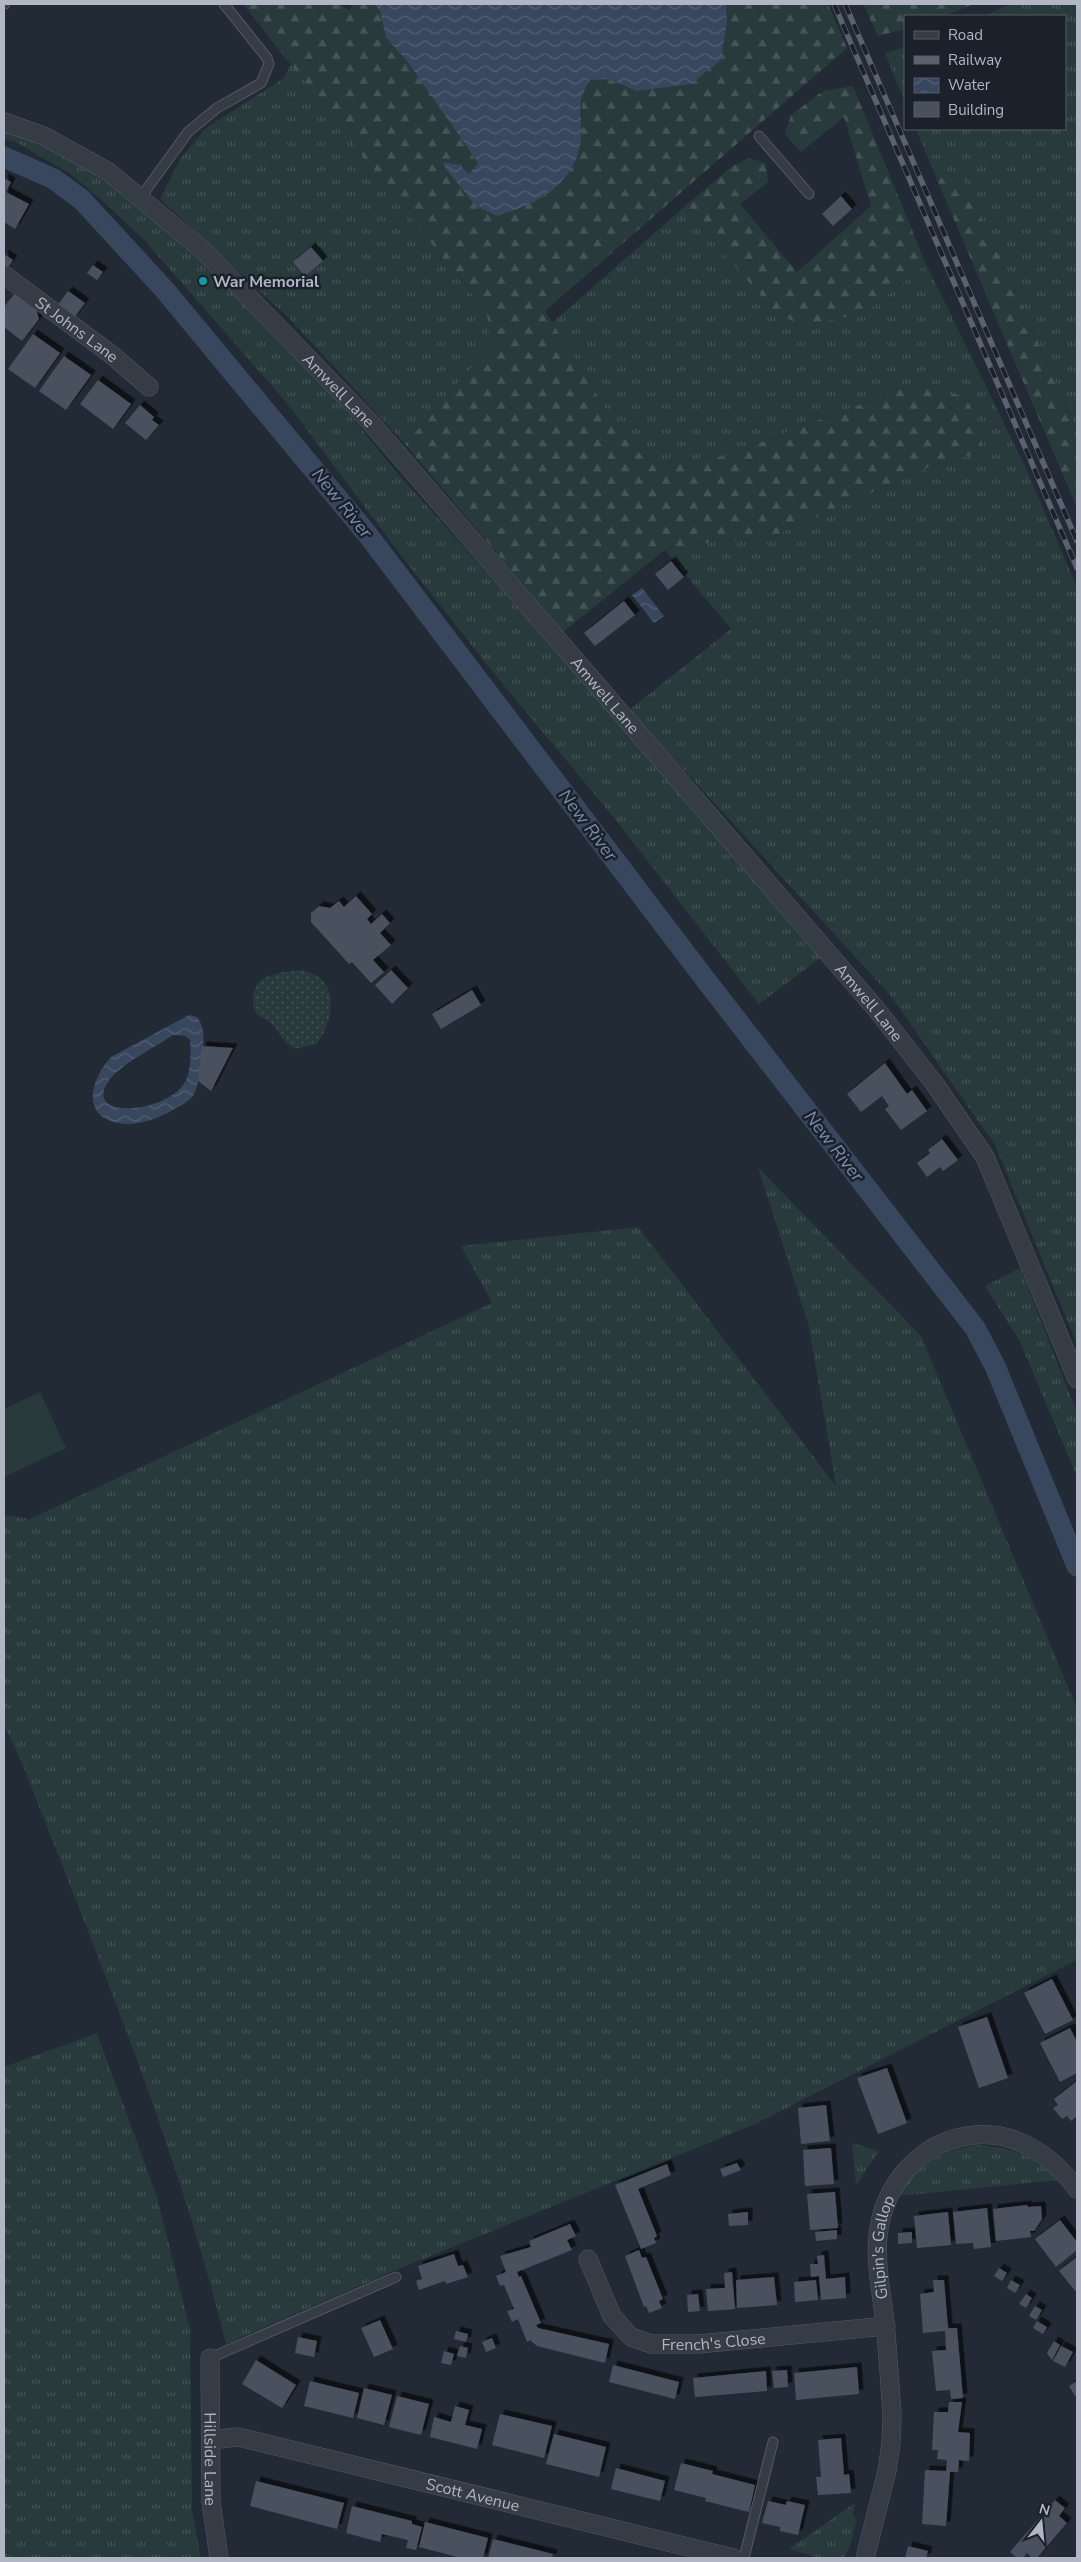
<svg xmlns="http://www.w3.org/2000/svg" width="1081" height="2562" font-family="'Nunito Sans',sans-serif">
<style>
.grass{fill:url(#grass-tufts)}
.forest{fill:url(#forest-firs)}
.garden{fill:url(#garden-dots)}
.pitch{fill:#283a3b}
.water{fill:url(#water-waves);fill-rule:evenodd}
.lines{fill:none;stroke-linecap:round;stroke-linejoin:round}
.canal{stroke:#39475e;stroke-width:21}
.building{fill:#49515f;filter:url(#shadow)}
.service-casing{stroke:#535964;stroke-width:11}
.minor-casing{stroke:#535964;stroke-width:19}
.service{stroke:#353c46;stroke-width:9}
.minor{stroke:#353c46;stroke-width:18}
.rail-casing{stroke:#5a626f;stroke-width:5.5}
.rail{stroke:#1b212b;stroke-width:4;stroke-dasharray:11;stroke-linecap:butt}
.culture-dot{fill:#0f9aa8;stroke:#1b212b;stroke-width:2}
.labels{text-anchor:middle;stroke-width:5;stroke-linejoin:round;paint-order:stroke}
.poi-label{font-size:16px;font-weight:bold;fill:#b0b6c3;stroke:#1b212b;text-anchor:start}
.street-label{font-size:16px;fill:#b0b6c3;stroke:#1b212b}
.water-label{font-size:18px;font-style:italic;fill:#7b8da9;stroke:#1b212b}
</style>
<defs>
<pattern id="grass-tufts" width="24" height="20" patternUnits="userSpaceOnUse" patternTransform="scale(1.25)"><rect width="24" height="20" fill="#283a3b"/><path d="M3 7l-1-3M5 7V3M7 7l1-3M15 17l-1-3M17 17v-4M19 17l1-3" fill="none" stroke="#455456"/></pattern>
<pattern id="forest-firs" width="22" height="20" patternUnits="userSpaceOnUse" patternTransform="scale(1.25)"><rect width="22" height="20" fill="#283a3b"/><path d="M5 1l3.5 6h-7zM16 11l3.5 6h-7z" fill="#455456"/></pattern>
<pattern id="garden-dots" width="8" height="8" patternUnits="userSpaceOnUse" patternTransform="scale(1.25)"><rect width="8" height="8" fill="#283a3b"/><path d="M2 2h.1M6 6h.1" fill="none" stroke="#455456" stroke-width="1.8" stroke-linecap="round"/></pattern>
<pattern id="water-waves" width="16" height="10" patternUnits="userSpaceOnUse" patternTransform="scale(1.25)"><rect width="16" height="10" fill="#39475e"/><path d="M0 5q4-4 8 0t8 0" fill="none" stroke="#535f73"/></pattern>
<filter id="shadow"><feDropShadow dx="4.5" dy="-4.5" stdDeviation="0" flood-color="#0009"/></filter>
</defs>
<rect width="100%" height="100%" fill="#222a35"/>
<g class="grass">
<polygon points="1010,4 1077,4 1077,430 1019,299 963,181 946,172 938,182 916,129 1065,129 1065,16 984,16"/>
<polygon points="905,47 905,102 885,53"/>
<polygon points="291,63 488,314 491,346 405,444 288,317 160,199 180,159 206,128 284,78"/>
<path d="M4,128c36,14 73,30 105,53 83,61 160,144 229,221 25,27 47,58 72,85 140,155 276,312 413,469l-64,48 -144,-185 -123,-148 -89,-113 -117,-156 -142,-162 -38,-36 -34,-29 -56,-33 -12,-3z"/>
<polygon points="684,207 774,311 865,313 926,264 1023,462 1077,587 1077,1344 995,1145 891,996 629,710 731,629 665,550 688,544 769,538 931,466 981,452 908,386 725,456 653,463 619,431 552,323"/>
<path d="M758,1167l163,169 156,372v252l-324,165 -357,145 -170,74c-49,-198 -128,-386 -202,-576l-20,-44v-209l26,4 462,-216 -31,-57 177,-19 198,259 -27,-159z"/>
<polygon points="1020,1268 1077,1412 1077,1477 1020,1342 985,1286"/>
<polygon points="97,2033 157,2197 190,2329 192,2511 201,2558 4,2558 4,2067"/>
<polygon points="852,2143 879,2151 856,2185"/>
<path d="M979,2145c32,2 57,11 79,35l-159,16c19,-31 44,-48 80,-51z"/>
<polygon points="855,2503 853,2515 857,2519 850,2546 844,2558 820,2558 789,2549"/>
</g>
<g class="forest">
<polygon points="243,4 339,4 349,10 353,4 374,4 380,11 386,38 407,61 478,163 469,174 446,169 461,186 573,164 581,139 582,93 590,79 609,79 636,91 727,20 726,4 828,4 847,48 545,311 619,431 653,463 725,456 908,386 964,396 983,428 981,452 931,466 769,538 688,544 665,550 563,632 405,444 491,346 487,314"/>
<polygon points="863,4 974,4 943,16 905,16 905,29 878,36"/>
<polygon points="853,86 926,264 865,313 802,326 774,311 684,207 731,167 749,158 766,163 768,182 740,204 797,272 871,206 844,117 801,152 785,134 791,115 823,91"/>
<polygon points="946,172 963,180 1019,299 1077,430 1077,508 938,182"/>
</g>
<path class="garden" d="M301,970c40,7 34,49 16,74l-22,5c-12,-6 -15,-16 -23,-25 -5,-5 -11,-5 -16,-11 -3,-4 -3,-10 -3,-15 1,-25 29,-26 48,-28z"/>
<polygon class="pitch" points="40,1392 66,1448 4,1477 4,1409"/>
<g class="water">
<path d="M374,4h352l1,16 -6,40 -30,24 -55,7 -27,-12 -19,1c-15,23 -7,34 -9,58 -5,47 -44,66 -84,78l-22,-11 -29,-36 -3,-7 16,3 10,9 9,-11 -71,-102 -21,-23 -6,-27z"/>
<polygon points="642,588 664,616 654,623 632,595"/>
<path d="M189,1015l8,2c10,13 6,28 4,44 -2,10 -2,24 -7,33 -4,7 -12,11 -18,14 -17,11 -43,20 -62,14 -35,-10 -20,-47 -3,-65zM173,1035l12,1 5,4c1,12 1,26 -3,38 -13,35 -105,44 -79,4 12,-18 46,-34 65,-47z"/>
</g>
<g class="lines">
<polyline class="canal" points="4,157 54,179 82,200 164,289 368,535 705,979 975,1328 995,1366 1077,1566"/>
</g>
<g class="building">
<polygon points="4,178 11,182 6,192 29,204 15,229 4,222"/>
<polygon points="841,196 852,209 833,226 822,214"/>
<polygon points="311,247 323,261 305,276 293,262"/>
<polygon points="4,254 13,260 8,267 4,265"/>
<polygon points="93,265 103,272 97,280 87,273"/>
<polygon points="68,291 85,303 73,319 57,306"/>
<polygon points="15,293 36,309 39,319 22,341 4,327 4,307"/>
<polygon points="33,334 60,353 35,388 8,369"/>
<polygon points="64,356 91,375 66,410 39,391"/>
<polygon points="98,380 131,404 113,429 80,404"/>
<polygon points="140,405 154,417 152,420 159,425 146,440 125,423"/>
<polygon points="671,561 684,577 668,590 655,574"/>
<polygon points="624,601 635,615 595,646 584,633"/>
<polygon points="356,896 372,914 367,919 371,924 382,914 390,923 380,933 391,945 373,960 384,972 371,983 352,962 349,964 311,922 311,913 319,906 330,908 339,901 344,907"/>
<polygon points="391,970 408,988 392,1004 375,985"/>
<polygon points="472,990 481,1005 441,1029 432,1014"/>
<polygon points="202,1046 233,1048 211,1091 198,1081"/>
<polygon points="885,1063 907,1094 912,1090 927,1111 901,1130 885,1109 889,1106 882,1096 861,1112 847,1094"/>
<polygon points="942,1139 958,1160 943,1171 940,1167 927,1177 917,1163 930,1153 928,1150"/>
<polygon points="1052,1979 1073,2020 1045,2034 1024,1993"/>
<polygon points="987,2017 1008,2078 979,2088 958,2027"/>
<polygon points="1070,2028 1077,2042 1077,2073 1060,2082 1040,2043"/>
<polygon points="887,2068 907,2123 878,2134 857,2078"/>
<polygon points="1077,2081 1077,2116 1071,2121 1067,2116 1062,2119 1053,2108 1058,2105 1054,2099"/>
<polygon points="826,2105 830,2141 801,2144 798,2108"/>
<polygon points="831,2148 834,2184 805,2186 803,2150"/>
<polygon points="737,2163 741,2170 723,2177 720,2169"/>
<polygon points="667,2164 671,2175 638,2189 657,2236 654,2238 656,2243 641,2249 615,2185"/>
<polygon points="835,2192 838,2228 810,2230 807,2194"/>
<polygon points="1027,2205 1028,2207 1041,2206 1042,2219 1034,2231 1030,2231 1031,2237 996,2241 993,2209"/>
<polygon points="987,2208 991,2247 974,2249 973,2243 956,2244 953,2212"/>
<polygon points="748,2212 748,2225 729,2226 728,2214"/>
<polygon points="948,2212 951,2245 917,2248 914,2216"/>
<polygon points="1060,2220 1077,2242 1077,2250 1056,2267 1035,2239"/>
<polygon points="570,2224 576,2236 567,2240 572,2250 517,2272 519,2277 521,2276 541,2323 536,2325 538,2328 609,2344 605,2363 537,2346 530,2340 527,2342 518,2319 512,2322 507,2311 514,2309 504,2285 500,2286 496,2276 506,2272 500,2256 531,2247 529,2241"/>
<polygon points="837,2230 837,2239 816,2241 815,2232"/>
<polygon points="912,2232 912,2243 898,2244 898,2233"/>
<polygon points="639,2250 642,2258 646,2257 663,2299 659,2301 662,2308 649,2313 646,2306 644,2307 625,2256"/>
<polygon points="454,2254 458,2266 463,2265 468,2277 446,2284 445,2281 419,2290 416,2281 422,2279 418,2266"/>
<polygon points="824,2255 826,2279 845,2277 846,2298 821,2300 819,2276 811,2277 810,2264 818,2264 817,2256"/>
<polygon points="1077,2257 1077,2293 1059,2271"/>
<polygon points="999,2268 1007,2273 1002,2281 994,2276"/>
<polygon points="732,2272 735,2309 708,2311 706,2289 725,2288 724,2273"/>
<polygon points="774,2277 777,2305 737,2308 736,2280"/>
<polygon points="816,2280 818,2300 795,2302 794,2282"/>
<polygon points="933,2280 944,2280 948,2328 957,2328 963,2398 951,2399 950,2390 936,2391 932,2351 946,2350 945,2331 923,2333 920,2294 934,2292"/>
<polygon points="1011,2280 1020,2285 1015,2293 1007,2288"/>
<polygon points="698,2294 700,2311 688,2312 687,2295"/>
<polygon points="1026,2294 1032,2298 1026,2308 1019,2304"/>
<polygon points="1035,2306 1042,2310 1036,2320 1029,2316"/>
<polygon points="380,2320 393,2349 374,2357 361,2328"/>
<polygon points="1037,2321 1047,2327 1043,2334 1033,2328"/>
<polygon points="456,2331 468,2334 466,2342 454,2339"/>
<polygon points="298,2337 317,2341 314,2357 295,2353"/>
<polygon points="492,2338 496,2348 486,2352 482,2342"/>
<polygon points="1054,2341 1060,2345 1052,2360 1047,2353"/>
<polygon points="460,2346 468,2348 466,2358 457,2356"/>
<polygon points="1061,2346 1073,2352 1065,2367 1053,2361"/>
<polygon points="444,2351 454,2354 451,2365 441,2363"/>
<polygon points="256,2360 296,2385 282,2408 242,2384"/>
<polygon points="613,2365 679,2382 675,2399 609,2382"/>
<polygon points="857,2367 859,2394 796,2400 794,2373"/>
<polygon points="787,2370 788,2387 774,2388 772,2371"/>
<polygon points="766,2371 767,2391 695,2397 693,2378"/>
<polygon points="310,2381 359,2393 353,2418 304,2406"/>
<polygon points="1077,2381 1077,2395 1075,2396 1069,2386"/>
<polygon points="364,2388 392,2395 384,2425 357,2418"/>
<polygon points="397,2396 429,2404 421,2435 389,2427"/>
<polygon points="949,2402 962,2402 958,2432 970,2433 969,2461 959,2460 958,2472 950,2472 946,2526 922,2524 925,2470 946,2471 947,2460 937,2459 938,2450 932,2450 934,2412 948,2412"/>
<polygon points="455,2406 469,2410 465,2425 482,2429 477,2449 430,2437 434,2417 451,2422"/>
<polygon points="500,2414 552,2426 544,2458 492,2445"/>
<polygon points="554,2434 606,2447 599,2477 546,2464"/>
<polygon points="841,2438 844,2475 849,2474 851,2493 818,2495 816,2477 821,2477 818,2440"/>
<polygon points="681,2463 713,2471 712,2474 755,2485 749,2512 705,2501 706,2498 674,2490"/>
<polygon points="616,2468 665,2481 660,2501 611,2489"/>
<polygon points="256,2481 344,2503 337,2529 250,2506"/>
<polygon points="1055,2500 1065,2508 1059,2516 1067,2523 1037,2558 1032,2558 1027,2553 1023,2558 1017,2558 1010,2552"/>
<polygon points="768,2501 786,2505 787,2501 805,2505 798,2535 780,2531 780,2527 762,2523"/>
<polygon points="352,2506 412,2521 412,2524 422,2527 416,2550 406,2548 408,2540 382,2534 380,2542 346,2533"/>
<polygon points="425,2522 488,2538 483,2558 461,2558 419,2547"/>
<polygon points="493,2539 553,2554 552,2558 488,2558"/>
<polygon points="908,2546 928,2551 926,2558 905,2558"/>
</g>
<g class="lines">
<defs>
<g id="service">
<polyline points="4,4 5,4"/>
<polyline points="759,136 809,194"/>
<polyline points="141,197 188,132 217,108 261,83 269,64 267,58 224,4"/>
<polyline points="210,2358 396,2277"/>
<polyline points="744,2558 773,2442"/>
</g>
<g id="minor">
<path id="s1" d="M4,122l40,14 65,36 97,81 165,170 506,587 57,73 51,74 92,222"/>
<path id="s2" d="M4,275l108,80 37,32"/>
<path id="s3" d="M588,2259l24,57 19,21 20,7h48l187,-18"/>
<path id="s4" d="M210,2358l1,144 8,56"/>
<path id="s5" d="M211,2440l26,-3 10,2 486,119"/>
<path id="s6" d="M865,2558l22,-87 4,-28 1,-28c-2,-31 -4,-61 -7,-92 -3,-28 -10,-59 -7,-87 5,-51 43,-96 96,-101 43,-4 78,21 103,54"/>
</g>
</defs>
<use href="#service" class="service-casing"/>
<use href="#minor" class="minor-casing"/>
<use href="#service" class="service"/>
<use href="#minor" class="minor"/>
<defs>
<g id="rail">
<polyline points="834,4 1077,568"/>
<polyline points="845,4 1077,541"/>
</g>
</defs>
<use href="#rail" class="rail-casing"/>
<use href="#rail" class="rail"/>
</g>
<circle class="culture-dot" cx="203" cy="281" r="5"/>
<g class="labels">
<g class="poi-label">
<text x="213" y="287">War Memorial</text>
</g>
<g class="street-label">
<text dy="6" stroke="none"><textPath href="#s2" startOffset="91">St Johns Lane</textPath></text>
<text dy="6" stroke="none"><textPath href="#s1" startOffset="434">Amwell Lane</textPath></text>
<text dy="6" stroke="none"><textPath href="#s1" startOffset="839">Amwell Lane</textPath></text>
<text dy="6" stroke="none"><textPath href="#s1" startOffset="1244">Amwell Lane</textPath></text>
<text dy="6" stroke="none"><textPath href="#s6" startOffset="315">Gilpin's Gallop</textPath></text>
<text dy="6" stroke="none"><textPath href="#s3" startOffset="174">French's Close</textPath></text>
<text dy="6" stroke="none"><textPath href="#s4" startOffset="101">Hillside Lane</textPath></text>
<text dy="6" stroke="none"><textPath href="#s5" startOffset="269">Scott Avenue</textPath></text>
</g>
<g class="water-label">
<text transform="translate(342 503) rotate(51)" y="6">New River</text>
<text transform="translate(588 825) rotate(53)" y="6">New River</text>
<text transform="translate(834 1146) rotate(52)" y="6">New River</text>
</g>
</g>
<rect width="1081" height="2562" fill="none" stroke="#b0b6c3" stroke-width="10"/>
<rect x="904" y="15" width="162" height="115" fill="#1b212b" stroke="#575d68"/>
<rect x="914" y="31" width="25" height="8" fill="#353c46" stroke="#575d68"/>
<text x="948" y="40" font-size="15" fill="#b0b6c3">Road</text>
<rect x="914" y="56" width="25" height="8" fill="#5a626f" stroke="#575d68"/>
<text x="948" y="65" font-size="15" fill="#b0b6c3">Railway</text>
<rect x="914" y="78" width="25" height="15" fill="url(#water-waves)" stroke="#575d68"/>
<text x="948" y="90" font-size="15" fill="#b0b6c3">Water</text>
<rect x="914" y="102" width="25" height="15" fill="#49515f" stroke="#575d68"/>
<text x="948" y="115" font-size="15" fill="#b0b6c3">Building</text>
<g transform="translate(1041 2522) rotate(16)" stroke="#1b212b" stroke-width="4" paint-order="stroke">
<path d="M0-4L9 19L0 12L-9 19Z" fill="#b0b6c3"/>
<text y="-8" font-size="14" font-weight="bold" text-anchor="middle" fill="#b0b6c3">N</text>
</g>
</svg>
